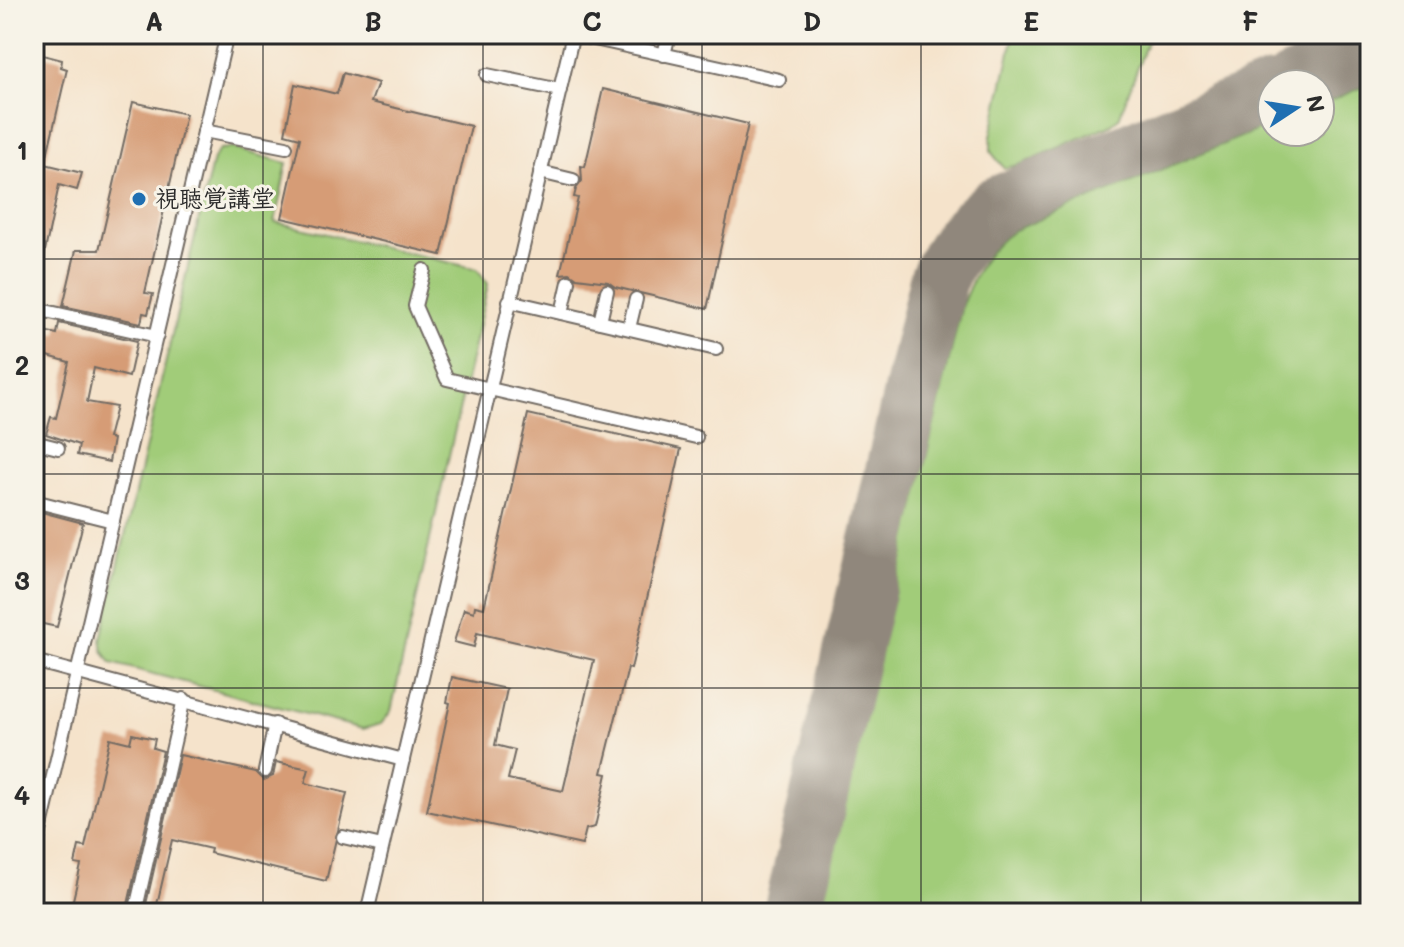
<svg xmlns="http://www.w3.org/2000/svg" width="1404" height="947" font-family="Mali,'Klee One',sans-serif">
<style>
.green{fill:#a1cc79;stroke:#667c52;stroke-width:2}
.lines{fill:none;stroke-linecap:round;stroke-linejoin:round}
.taxiway{stroke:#90877b;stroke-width:58}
.building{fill:#d69c76}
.service-casing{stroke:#726b63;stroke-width:16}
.service{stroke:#fff;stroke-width:12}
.grid{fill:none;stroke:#2b2b2b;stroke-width:2;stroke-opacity:0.55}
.poi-dot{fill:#1f6fb2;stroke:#f7f3e8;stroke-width:3}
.labels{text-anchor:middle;stroke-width:6;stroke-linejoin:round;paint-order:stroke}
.poi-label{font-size:24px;font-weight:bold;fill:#2b2b2b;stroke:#f7f3e8;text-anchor:start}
.neatline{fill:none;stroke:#2b2b2b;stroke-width:3}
.grid-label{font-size:26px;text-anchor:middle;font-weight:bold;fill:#2b2b2b}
</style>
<rect width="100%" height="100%" fill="#f7f3e8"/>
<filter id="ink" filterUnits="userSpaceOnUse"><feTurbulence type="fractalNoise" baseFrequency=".0125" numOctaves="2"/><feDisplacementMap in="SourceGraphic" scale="16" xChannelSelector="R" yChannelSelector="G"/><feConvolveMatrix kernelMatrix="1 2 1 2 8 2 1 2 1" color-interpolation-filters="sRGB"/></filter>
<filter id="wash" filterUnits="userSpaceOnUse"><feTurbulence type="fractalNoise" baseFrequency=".006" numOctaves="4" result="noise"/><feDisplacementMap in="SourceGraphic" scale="32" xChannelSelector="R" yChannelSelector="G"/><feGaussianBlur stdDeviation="1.8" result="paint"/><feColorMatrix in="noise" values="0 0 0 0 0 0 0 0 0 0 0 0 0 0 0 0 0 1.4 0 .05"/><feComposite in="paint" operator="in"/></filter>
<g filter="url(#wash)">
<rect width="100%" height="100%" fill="#f5e3cb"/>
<g class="green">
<polygon points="1014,34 1150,34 1119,118 1110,125 1019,165 1004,168 991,152 991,136"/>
<path d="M1370,84v829h-551l143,-608c12,-31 24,-56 52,-75l258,-106v8h48v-27z"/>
<polygon points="232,148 287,163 275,222 477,269 488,284 391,711 381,724 363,729 111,663 103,651 101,639 213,159 220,149"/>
</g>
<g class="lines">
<g class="taxiway">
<polyline points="1292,84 1370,52"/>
<path d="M792,913l146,-633c14,-32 31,-53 59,-75l275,-113"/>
</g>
</g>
<g id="blocks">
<g class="building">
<polygon points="39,54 62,60 61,67 67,69 45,164 82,173 77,190 59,185 42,265 34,265 34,62"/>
<polygon points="343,73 378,83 371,102 471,126 441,255 282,218 300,138 285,134 295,84 337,94"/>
<polygon points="603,89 748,124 707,309 615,287 608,282 577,278 570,273 560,274 578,198 574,197 576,189 582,181 581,166 585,167"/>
<polygon points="133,102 186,114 145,293 153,294 148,314 143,313 141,323 63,306 76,250 99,250"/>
<polygon points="59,323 137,341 129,377 94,368 87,402 116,407 108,438 113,439 109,462 77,455 79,445 46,434 51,417 56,418 69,362 34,352 34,329 57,334"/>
<polygon points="528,414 681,449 631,669 628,668 602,773 607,774 595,827 586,829 582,845 427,811 450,703 447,702 452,677 507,689 495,745 515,750 508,779 563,791 594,660 477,633 474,647 454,642 464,609 474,612 475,606 484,608"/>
<polygon points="34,510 83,523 57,627 34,622"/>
<polygon points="132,734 155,739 153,748 163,751 126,913 70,913 81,865 75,864 79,846 85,847 110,738 130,743"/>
<polygon points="180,755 256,772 264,780 273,776 276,762 309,769 305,783 347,793 326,881 210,853 211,849 172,840 155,913 144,913"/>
</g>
</g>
</g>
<g filter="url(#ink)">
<use href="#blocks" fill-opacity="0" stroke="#726b63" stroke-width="2"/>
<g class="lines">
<defs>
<g id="service">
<polyline points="572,34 779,80"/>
<polyline points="664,55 669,34"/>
<polyline points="487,75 560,90"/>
<polyline points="204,131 286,147"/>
<polyline points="540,172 573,180"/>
<polyline points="424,270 415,306 447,379 696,437"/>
<polyline points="509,301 716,349"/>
<polyline points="41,310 157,336"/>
<polyline points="562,313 569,282"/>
<polyline points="600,322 607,291"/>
<polyline points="629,328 636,299"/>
<polyline points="34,442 58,448"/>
<polyline points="34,501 113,521"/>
<polyline points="34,661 403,760"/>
<polyline points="265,771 275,724"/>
<polyline points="343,837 382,846"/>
<polyline points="34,857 227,34"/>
<polyline points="135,913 184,699"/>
<polyline points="367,913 573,34"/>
</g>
</defs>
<use href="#service" class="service-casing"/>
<use href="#service" class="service"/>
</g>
</g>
<path class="grid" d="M263,34v879M483,34v879M702,34v879M921,34v879M1141,34v879M34,259h1336M34,474h1336M34,688h1336"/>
<circle class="poi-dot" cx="139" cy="199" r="8"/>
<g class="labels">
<g class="poi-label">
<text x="155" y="207">視聴覚講堂</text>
</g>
</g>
<rect width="1404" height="947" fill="none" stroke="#f7f3e8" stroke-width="88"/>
<g transform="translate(1296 108) rotate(78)"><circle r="38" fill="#f7f3e8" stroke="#a5a39c" stroke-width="2"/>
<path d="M0-6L14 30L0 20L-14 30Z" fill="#1f6fb2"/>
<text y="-12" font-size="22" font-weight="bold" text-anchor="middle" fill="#2b2b2b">N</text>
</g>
<rect x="44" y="44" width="1316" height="859" class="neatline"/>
<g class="grid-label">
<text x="154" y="31">A</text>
<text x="373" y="31">B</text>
<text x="592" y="31">C</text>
<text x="812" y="31">D</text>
<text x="1031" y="31">E</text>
<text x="1250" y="31">F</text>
<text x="22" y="160">1</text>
<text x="22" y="375">2</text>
<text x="22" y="590">3</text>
<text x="22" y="805">4</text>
</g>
</svg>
